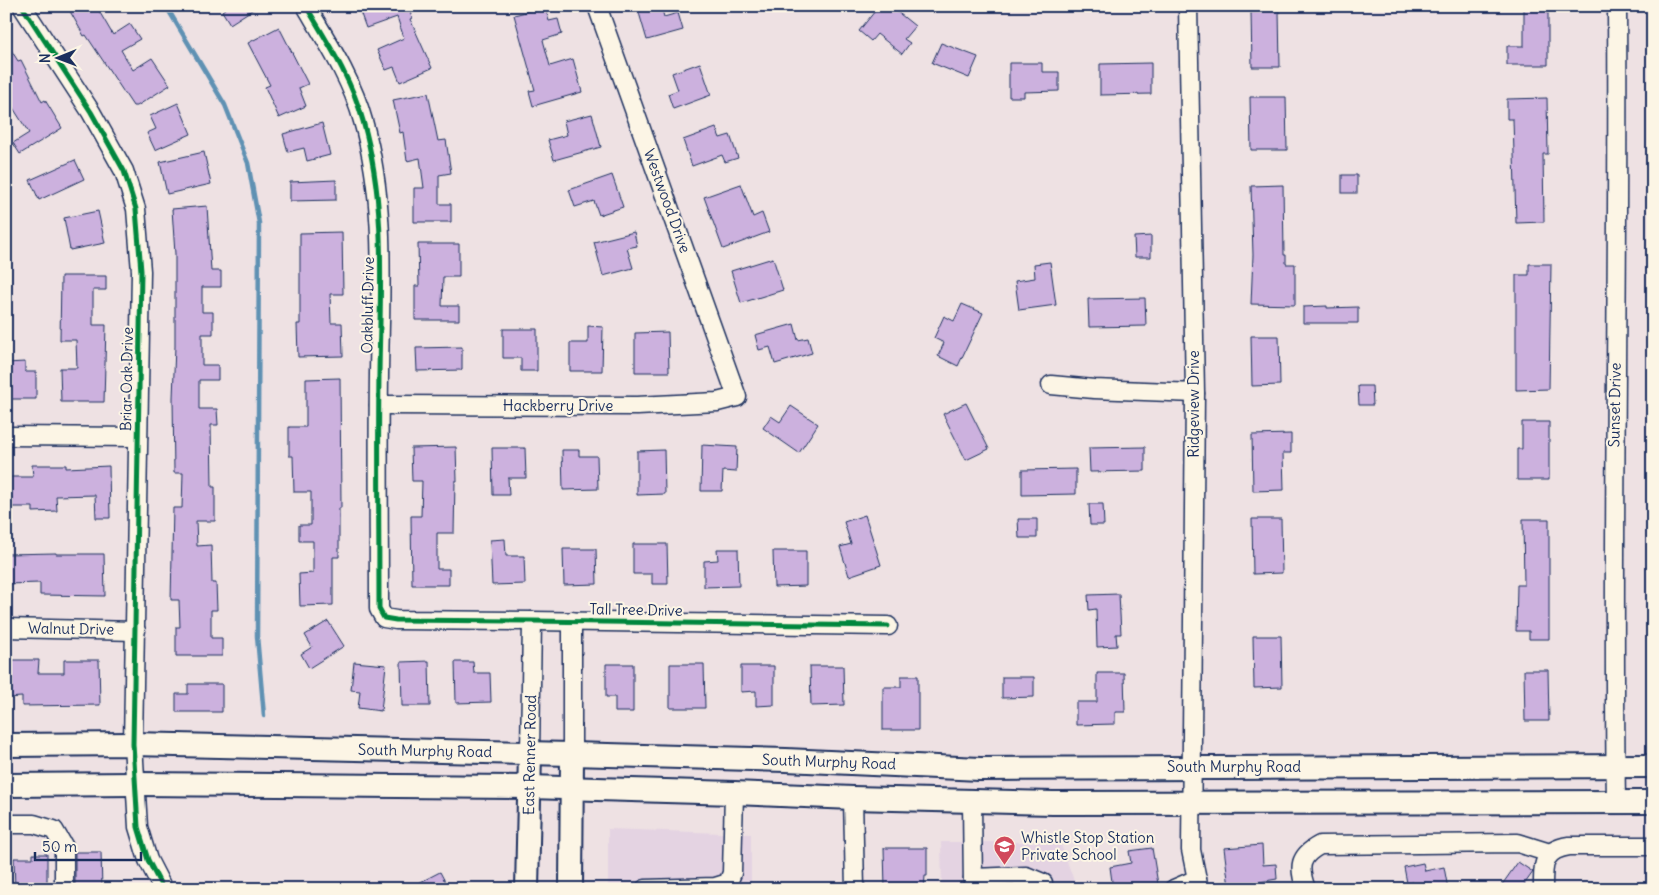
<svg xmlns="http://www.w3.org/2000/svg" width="1659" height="895" font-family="Delius,sans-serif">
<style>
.built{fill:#e4d3e2}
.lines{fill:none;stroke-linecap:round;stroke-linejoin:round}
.stream{stroke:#5e91b3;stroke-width:4.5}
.building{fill:#ccb1de;stroke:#1b2f5e}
.minor-casing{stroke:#1b2f5e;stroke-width:21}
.major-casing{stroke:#1b2f5e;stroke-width:26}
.minor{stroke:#fcf5e5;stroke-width:18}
.major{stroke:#fcf5e5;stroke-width:22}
.cycleway-casing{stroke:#fcf5e5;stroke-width:8}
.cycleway{stroke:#00873e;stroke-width:5}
.labels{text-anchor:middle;stroke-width:4;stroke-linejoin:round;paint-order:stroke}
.street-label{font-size:15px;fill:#1b2f5e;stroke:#fcf5e5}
.poi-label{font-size:15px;fill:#1b2f5e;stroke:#fcf5e5;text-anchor:start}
</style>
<rect width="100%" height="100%" fill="#eee1e3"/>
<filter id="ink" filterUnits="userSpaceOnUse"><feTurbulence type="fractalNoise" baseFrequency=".02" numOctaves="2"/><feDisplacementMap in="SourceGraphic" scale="10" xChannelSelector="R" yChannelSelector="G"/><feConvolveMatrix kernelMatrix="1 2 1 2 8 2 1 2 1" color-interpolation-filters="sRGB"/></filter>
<g filter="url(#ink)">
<g class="built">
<polygon points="608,829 751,834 751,889 608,889"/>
<polygon points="941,842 1060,842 1077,889 942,889"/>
</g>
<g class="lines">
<polyline class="stream" points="166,6 225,105 248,163 259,223 257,636 264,716"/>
</g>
<g class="building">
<polygon points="67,6 96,6 113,35 130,24 140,39 121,50 133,70 152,58 170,85 137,106 133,106 86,35 84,36"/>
<polygon points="229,6 258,6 230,24 222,11"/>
<polygon points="358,6 422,6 410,12 412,18 410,19 432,68 400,82 394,67 386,70 377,50 404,38 397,17 366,28"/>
<polygon points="637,6 661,6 664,17 678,13 683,30 647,40"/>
<polygon points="879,6 890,6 915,26 904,39 910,43 902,54 877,34 871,41 859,31"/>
<polygon points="1524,6 1548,6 1548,65 1507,65 1507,46 1524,46"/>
<polygon points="545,7 549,21 558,19 562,34 543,40 550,66 573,59 582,92 533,106 529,91 535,90 514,15"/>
<polygon points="1279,11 1280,67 1252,67 1251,12"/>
<polygon points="279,27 308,84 299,88 306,106 279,118 265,87 270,85 248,43"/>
<polygon points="6,42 18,61 21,60 42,102 45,100 62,128 20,154 13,143 29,133 10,103 6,105"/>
<polygon points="941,43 978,57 969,78 932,63"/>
<polygon points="700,63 711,95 673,109 668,94 678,90 672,73"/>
<polygon points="1009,63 1042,63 1042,72 1059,72 1059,91 1024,92 1024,97 1009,97"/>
<polygon points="1151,63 1151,94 1100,95 1100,64"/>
<polygon points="428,93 438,141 446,140 451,173 439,175 439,204 451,204 451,222 414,222 414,188 424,188 420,158 407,161 403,132 400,133 393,100"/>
<polygon points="1250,97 1286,97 1287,150 1251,150"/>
<polygon points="1547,98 1548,154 1543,154 1544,222 1516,223 1513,119 1507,119 1507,99"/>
<polygon points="178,103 191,134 155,150 147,133 156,129 150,116"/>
<polygon points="592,114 601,147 554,160 548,140 567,135 564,121"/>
<polygon points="322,123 330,155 307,161 304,148 288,152 283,134"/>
<polygon points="716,128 720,138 730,135 738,158 725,162 722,155 692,166 683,140"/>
<polygon points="204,152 211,184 167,194 160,162"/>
<polygon points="75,160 84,179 39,200 30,180"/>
<polygon points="612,175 623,207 599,215 594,201 575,207 569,190"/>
<rect x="1342" y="175" width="15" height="18"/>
<polygon points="336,180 336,200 290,201 290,182"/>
<polygon points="741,184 753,217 762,213 769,232 723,249 704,197"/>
<polygon points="1283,185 1284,255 1286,255 1286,264 1295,264 1295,305 1251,304 1253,255 1251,186"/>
<polygon points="207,206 211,271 221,271 221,287 202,287 202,312 213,312 213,334 202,334 202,365 218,365 218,380 199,380 199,409 217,409 218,425 211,425 212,487 215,487 215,521 196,521 197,546 211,545 212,583 216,583 217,610 211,610 211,638 222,638 222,656 176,656 176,627 180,627 179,600 171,600 173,508 182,508 183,473 174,473 173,398 175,346 175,254 172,209"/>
<polygon points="98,211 105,243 70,250 64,218"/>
<polygon points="342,232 343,294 330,294 331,323 342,323 343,356 298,357 297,324 300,324 300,233"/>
<polygon points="634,232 637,246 627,248 633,268 603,276 594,242"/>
<polygon points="1151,236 1151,257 1135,257 1134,237"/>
<polygon points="418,244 459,244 459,277 443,277 442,306 459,306 459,320 415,320 415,286 419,286"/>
<polygon points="773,258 783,290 741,303 731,271"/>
<polygon points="1050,262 1056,305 1019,310 1015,281 1035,278 1034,264"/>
<polygon points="1529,264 1551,264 1549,389 1516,390 1516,275 1529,275"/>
<polygon points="61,276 106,276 106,290 93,290 93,325 106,325 104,402 61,402 60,368 77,368 76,340 60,340"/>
<polygon points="1145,298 1146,326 1089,327 1088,299"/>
<polygon points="962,304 983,313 958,366 938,356 944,343 934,338 944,316 954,321"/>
<polygon points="1327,306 1327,308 1358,307 1358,323 1303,323 1303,307"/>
<polygon points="794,324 798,340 808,338 812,353 775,364 770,347 759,350 755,335"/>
<polygon points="588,326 603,327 602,371 570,371 570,343 588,343"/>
<polygon points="503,329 537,329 537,371 521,371 521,358 503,358"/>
<polygon points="668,332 669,372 635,372 635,333"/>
<polygon points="1251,336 1279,336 1280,385 1252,386"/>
<polygon points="462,347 462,370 417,371 416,348"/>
<polygon points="25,362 25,372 36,372 36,399 6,399 6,363"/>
<polygon points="340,378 341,508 339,508 339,557 333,557 333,605 300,606 299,574 313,573 313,541 299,541 299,525 311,525 311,492 294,492 293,456 289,456 289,427 306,427 306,379"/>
<polygon points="1358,386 1372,386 1373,405 1359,405"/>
<polygon points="966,403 989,449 966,460 943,414"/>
<polygon points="791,406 818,424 799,453 763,428 771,416 780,422"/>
<polygon points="1522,422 1549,422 1549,480 1517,480 1517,449 1522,449"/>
<polygon points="1291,434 1291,453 1283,453 1284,490 1253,491 1252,435"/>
<polygon points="702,445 737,447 736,472 723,471 722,491 701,491"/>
<polygon points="456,447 457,481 455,481 454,533 437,533 437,569 449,569 449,585 412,585 411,516 421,516 422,481 412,481 411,448"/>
<polygon points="1145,447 1145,471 1090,472 1089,448"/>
<polygon points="492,448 525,448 526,478 508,478 509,495 493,495"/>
<polygon points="562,450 579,450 579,456 597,456 598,489 563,490"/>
<polygon points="664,450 665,494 637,495 637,451"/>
<polygon points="32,465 66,465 66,468 109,466 110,518 96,518 95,495 56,496 57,511 33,512 33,507 6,507 6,477 33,477"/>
<polygon points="1076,469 1076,494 1022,495 1022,470"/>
<polygon points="1089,504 1103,504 1104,525 1090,525"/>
<polygon points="865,515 881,565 849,576 840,547 851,544 844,522"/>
<polygon points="1018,519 1037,519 1037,538 1019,538"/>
<polygon points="1252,519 1281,519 1282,573 1253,574"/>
<polygon points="1523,519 1549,519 1549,639 1529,639 1529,631 1516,631 1517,585 1524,585"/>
<polygon points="505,539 506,556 524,556 525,584 492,585 490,540"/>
<polygon points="633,544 667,544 668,584 652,584 652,574 633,574"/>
<polygon points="563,549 596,549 597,584 564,585"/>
<polygon points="717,549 738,549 739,586 704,587 704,561 718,560"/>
<polygon points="773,551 806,551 806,586 774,587"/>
<polygon points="56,553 56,554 104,554 105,596 40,595 40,583 6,584 6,554"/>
<polygon points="1119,594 1121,634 1116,634 1117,646 1097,647 1096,609 1089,610 1088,595"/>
<polygon points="328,621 344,646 309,668 301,654 312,647 305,635"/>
<polygon points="1253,636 1281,636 1282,687 1254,688"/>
<polygon points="6,660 39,660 38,673 64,673 64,660 99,660 100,705 22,706 22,697 6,698"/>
<polygon points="429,661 430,706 402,706 401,662"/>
<polygon points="354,662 386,665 381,711 358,708 360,691 351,690"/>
<polygon points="455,662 473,662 474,673 490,673 491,702 456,703"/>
<polygon points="606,664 633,664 633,712 615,712 615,697 606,697"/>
<polygon points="670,664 704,664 705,708 670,708"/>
<polygon points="741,666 774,666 774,705 756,706 756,691 741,692"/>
<polygon points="810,666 843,666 844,705 811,706"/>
<polygon points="1524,670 1548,670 1549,721 1525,721"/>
<polygon points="1097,673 1124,673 1125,712 1115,712 1115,724 1076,725 1076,702 1097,702"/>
<polygon points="901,676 918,676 918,730 883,730 883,687 901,687"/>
<polygon points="1002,677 1034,677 1034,697 1002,698"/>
<polygon points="188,684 222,684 222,712 176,712 176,694 188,694"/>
<polygon points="1262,845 1263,865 1276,864 1277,879 1229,887 1224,848"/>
<polygon points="884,848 927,848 927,876 925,876 924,889 885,889"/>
<polygon points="1152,848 1158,884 1129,889 1113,889 1110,867 1131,863 1129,851"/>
<polygon points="75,852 101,852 102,889 75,889"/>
<polygon points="33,854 47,854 47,889 15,889 14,858 33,858"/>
<polygon points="1518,862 1533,872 1521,889 1499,889"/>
<polygon points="1423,863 1425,871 1444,867 1448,889 1414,889 1413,882 1407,883 1404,867"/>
<polygon points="440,872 449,889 407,889"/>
</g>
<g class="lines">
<defs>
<g id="minor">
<polyline points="22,6 91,112 124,171 136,209 141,271 133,744 138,827 148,860 163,889"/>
<path d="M306,6c22,37 46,74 57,115 24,84 17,167 16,253 -1,78 0,157 0,235l5,9 12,2 136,1 356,5"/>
<polyline points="1188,6 1195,393 1191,850 1199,889"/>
<polyline points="1051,385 1094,389 1195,393"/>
<polyline points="379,405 637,406 717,402 737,397 597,6"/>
<polyline points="6,436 138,437"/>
<polyline points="6,628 136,631"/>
<polyline points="530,753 532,621"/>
<polyline points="572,754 572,621"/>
<polyline points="853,798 855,889"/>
<polyline points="972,802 973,889"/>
<path d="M1616,803c-4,-266 3,-531 1,-797"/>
<polyline points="6,824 34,824 54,830 64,847 64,889"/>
<polyline points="973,878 1026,876 1043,883 1043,889"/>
<polyline points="645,889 715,887 728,883 732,873 734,793"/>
<polyline points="1174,889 1197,879"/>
<path d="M1306,889c-8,-22 -7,-33 14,-44l198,-2 32,10"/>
<path d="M1543,889c0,-24 -1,-39 26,-43h84"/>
</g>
<g id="major">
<polyline points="6,745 133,744 572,754 786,760 980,769 1653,766"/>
<polyline points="6,785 136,784 529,787 734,793 853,798 1053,803 1653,802"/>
<polyline points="527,889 530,753"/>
<polyline points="571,889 572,754"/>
</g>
</defs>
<use href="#minor" class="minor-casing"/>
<use href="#major" class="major-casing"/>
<use href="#minor" class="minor"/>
<use href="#major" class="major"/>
<defs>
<g id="cycleway">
<polyline points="22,6 91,112 124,171 136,209 141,271 133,744 138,827 148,860 163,889"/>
<path d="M306,6c22,37 46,74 57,115 24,84 17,167 16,253 -1,78 0,157 0,235l5,9 12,2 136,1 356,5"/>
</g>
</defs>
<use href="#cycleway" class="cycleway-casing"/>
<use href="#cycleway" class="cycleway"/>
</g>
</g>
<defs>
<symbol id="school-pin" viewBox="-11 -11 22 30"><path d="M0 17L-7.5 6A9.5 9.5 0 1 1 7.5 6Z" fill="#d1495b" stroke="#fcf5e5"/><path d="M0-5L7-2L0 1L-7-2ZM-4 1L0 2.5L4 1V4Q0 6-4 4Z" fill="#fff"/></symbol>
</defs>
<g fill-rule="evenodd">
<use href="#school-pin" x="992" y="834" width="25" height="34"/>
</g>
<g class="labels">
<g class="street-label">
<text transform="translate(667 201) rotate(70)" y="5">Westwood Drive</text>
<text transform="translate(368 305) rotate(-89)" y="5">Oakbluff Drive</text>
<text transform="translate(127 379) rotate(-89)" y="5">Briar Oak Drive</text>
<text transform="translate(1194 404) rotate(-90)" y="5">Ridgeview Drive</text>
<text transform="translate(1615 405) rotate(-89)" y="5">Sunset Drive</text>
<text x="558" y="411">Hackberry Drive</text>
<text transform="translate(636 610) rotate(1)" y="5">Tall Tree Drive</text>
<text transform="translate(71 629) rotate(1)" y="5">Walnut Drive</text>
<text transform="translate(425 751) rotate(1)" y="5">South Murphy Road</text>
<text transform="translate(530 755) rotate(-89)" y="5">East Renner Road</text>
<text transform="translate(829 762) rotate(2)" y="5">South Murphy Road</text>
<text x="1234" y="772">South Murphy Road</text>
</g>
<g class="poi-label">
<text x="1021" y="843">Whistle Stop Station<tspan x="1021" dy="17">Private School</tspan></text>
</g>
</g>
<rect width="1659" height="895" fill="none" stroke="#fcf5e5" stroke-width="25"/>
<rect x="12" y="12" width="1634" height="870" fill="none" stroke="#1b2f5e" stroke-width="2" filter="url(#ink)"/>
<g transform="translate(58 58) rotate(269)" stroke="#fcf5e5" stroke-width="4" paint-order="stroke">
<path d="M0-4L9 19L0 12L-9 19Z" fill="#1b2f5e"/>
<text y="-8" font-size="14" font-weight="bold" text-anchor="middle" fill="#1b2f5e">N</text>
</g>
<path d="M35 852v8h106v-8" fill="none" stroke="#1b2f5e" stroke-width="2.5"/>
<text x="42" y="852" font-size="15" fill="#1b2f5e" stroke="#fcf5e5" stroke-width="4" paint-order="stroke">50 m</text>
</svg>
